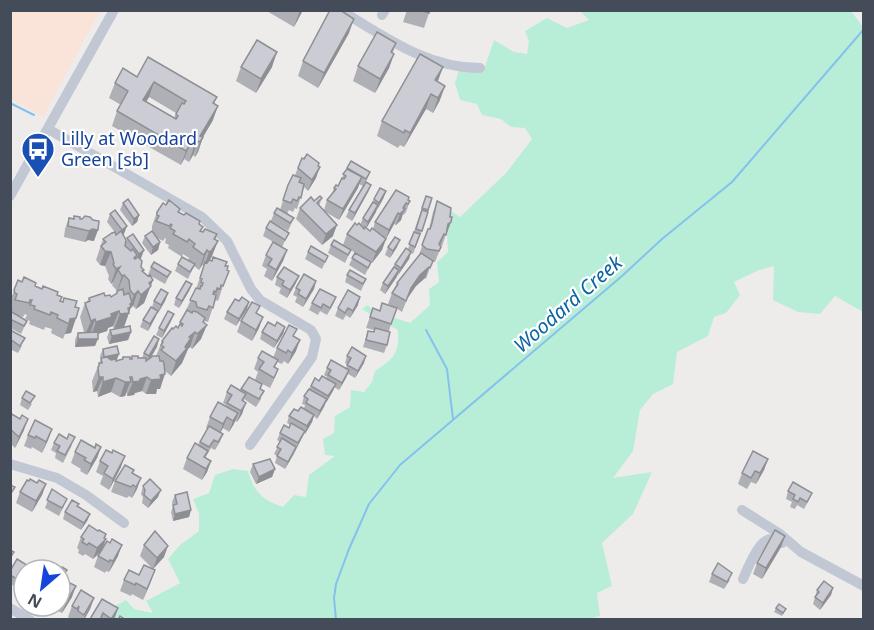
<svg xmlns="http://www.w3.org/2000/svg" width="874" height="630" font-family="'Noto Sans',sans-serif">
<style>
.medical{fill:#fae3d9}
.green{fill:#b8eed8}
.lines{fill:none;stroke-linecap:round;stroke-linejoin:round}
.stream{stroke:#84c1ec;stroke-width:2}
.minor{stroke:#c1c7d3;stroke-width:10}
.wall{fill:#afafb6;fill-rule:evenodd}
.shaded-wall{fill:#8e8f94}
.building{fill:#cbccd4;stroke:#8e8f94;stroke-width:1.5;fill-rule:evenodd}
.labels{text-anchor:middle;stroke-width:4.5;stroke-linejoin:round;paint-order:stroke}
.transit-label{font-size:18px;fill:#164399;stroke:#fff;text-anchor:start}
.water-label{font-size:20px;font-style:italic;fill:#0b65a5;stroke:#fff}
</style>
<rect width="100%" height="100%" fill="#eeeceb"/>
<polygon class="medical" points="11,10 100,11 43,117 11,99"/>
<path class="green" d="M580,11h271l13,17 -1,284 -28,-16 -15,18 -22,-2 -25,-12 1,-34 -15,4 -25,12 6,13 -14,18 -12,4 -6,19 -31,16 -4,32 -20,10 -13,16 -7,41 -20,27 39,-6 -19,42 -31,29 10,43 -15,7 3,23 -16,4h-479l-8,-4 29,-16 8,9 19,4 -7,-12 34,-18 -12,-24 12,-14 19,-14v-17l-6,-15 16,-6 6,-18 18,-6 15,2c6,21 14,29 35,36l11,-12 12,2 3,-22 26,-19 -10,-1 -2,-16 11,-6 1,-17 15,-9 1,-17 13,2 8,-10 3,-11c20,-13 24,-18 23,-41l-22,-12 -14,-9 5,-4 10,7 33,11 20,-18 -1,-16 10,-7 -2,-20 11,-10 -1,-17 -14,-24 10,-5 17,11 46,-44 26,-34 -7,-11 -14,-1 -10,-8 -19,-4 -5,-11 -17,-4 -5,-17 4,-13 24,2 11,-32 20,12 13,2 2,-12 -4,-11 22,-13 20,10 22,-8z"/>
<g class="lines">
<g class="stream">
<polyline points="10,103 34,115"/>
<polyline points="426,330 447,369 453,419"/>
<polyline points="336,620 334,598 336,584 349,549 369,504 400,465 622,276 662,239 732,182 864,29"/>
</g>
<g class="minor">
<path d="M340,10c44,26 86,58 140,58"/>
<polyline points="382,15 385,10"/>
<polyline points="48,129 202,217 227,241 251,289 260,300 311,330 316,339 312,357 250,445"/>
<polyline points="10,196 114,10"/>
<polyline points="10,464 57,478 86,495 124,523"/>
<polyline points="742,510 780,534 801,552 864,586"/>
<path d="M743,579c5,-11 16,-41 29,-40 3,0 6,3 10,4"/>
<polyline points="10,608 30,620"/>
</g>
</g>
<g class="wall">
<polygon points="265,10 303,10 294,27"/>
<polygon points="407,10 430,10 424,28 403,22"/>
<polygon points="349,33 318,88 298,76 303,61"/>
<polygon points="396,43 393,53 394,54 389,68 375,93 353,81 358,66"/>
<polygon points="241,67 272,67 256,93 236,81"/>
<path d="M137,77l80,20 -3,7 -1,16 -10,17 -5,15 -3,5 -2,-2 -4,7 -5,-3 -3,6 -69,-39 5,-15 4,-6 -12,-7 6,-15zM149,97l27,16 -2,5 -28,-16z"/>
<polygon points="438,81 440,100 433,113 426,109 404,147 400,145 398,148 377,136 382,121"/>
<polygon points="302,158 318,166 316,178 308,191 304,187 297,209 295,208 293,212 289,210 287,214 294,218 288,231 271,221 274,213 280,210 288,185 295,175"/>
<polygon points="347,168 370,172 366,182 371,185 368,192 352,221 346,217 349,210 363,186 359,184 339,220 324,211 333,236 322,245 296,219 300,208 322,198 319,206 324,210 327,200 332,194 334,188 338,186"/>
<polygon points="386,191 383,199 366,228 370,231 373,229 375,222 408,200 410,201 406,212 404,215 403,214 401,220 396,225 394,224 386,238 382,250 372,263 371,263 365,275 349,265 355,253 351,250 345,263 328,253 331,245 343,245 347,234 360,225 363,218 374,199"/>
<polygon points="426,196 432,198 422,231 413,254 411,253 409,259 385,294 380,290 383,283 395,264 408,249"/>
<polygon points="437,201 450,217 452,217 442,246 440,245 441,247 435,262 432,262 426,279 425,278 416,286 407,299 402,312 396,308 389,331 387,345 384,353 363,347 368,331 373,332 374,330 366,328 373,308 380,311 394,307 388,304 392,293 397,283 419,255 428,229 429,229 433,212"/>
<polygon points="123,203 139,215 137,222 132,226 120,210"/>
<polygon points="166,205 180,209 179,212 184,215 200,221 199,224 203,227 201,231 215,240 212,256 210,260 225,266 223,286 218,301 216,300 214,304 208,322 204,321 201,339 192,349 190,347 188,349 182,363 171,376 165,371 160,389 157,389 156,394 146,394 142,391 135,393 134,395 127,396 127,392 125,396 120,397 111,392 98,397 97,391 93,392 92,381 101,359 100,356 103,349 119,354 116,361 122,359 123,357 130,359 131,359 132,356 142,358 144,353 157,347 150,358 156,356 162,341 173,329 178,327 196,289 204,266 202,265 199,270 194,266 188,279 175,271 178,264 188,261 189,258 183,254 182,257 168,248 169,245 165,243 166,239 165,238 163,241 157,238 160,242 158,250 151,255 142,243 145,236 152,231 152,226 157,212"/>
<polygon points="110,214 124,234 123,235 126,242 127,238 144,250 141,258 140,259 141,267 144,270 143,272 148,276 149,275 148,275 151,267 171,272 165,284 151,276 153,280 144,303 136,309 133,306 131,307 124,327 131,332 128,340 109,344 107,337 110,330 114,329 113,326 108,328 107,331 98,334 95,346 75,347 75,340 78,333 84,332 80,317 85,303 87,302 89,298 105,296 111,297 116,294 117,291 119,291 118,290 117,291 112,285 113,282 111,284 108,279 109,276 105,266 100,265 96,260 103,239 117,235 107,222"/>
<polygon points="74,216 82,219 94,241 88,240 85,242 64,237 65,229 69,218 73,218"/>
<polygon points="266,228 289,233 282,247 263,236"/>
<polygon points="388,247 397,247 390,258 385,255"/>
<polygon points="287,250 283,261 272,281 264,276 267,269 262,266 266,255"/>
<polygon points="308,252 328,256 322,269 305,259"/>
<polygon points="347,275 366,279 361,291 345,282"/>
<polygon points="277,277 296,283 287,298 279,293 281,288 275,285"/>
<polygon points="18,280 57,295 60,301 79,308 71,333 65,334 63,339 51,333 52,329 45,327 44,330 29,324 30,321 25,319 27,315 25,314 23,317 19,316 27,321 21,334 10,328 10,311 12,309 10,308 10,301"/>
<polygon points="316,281 314,289 303,307 295,302 297,297 293,295 296,288"/>
<polygon points="192,284 189,291 179,308 174,305 176,298"/>
<polygon points="168,293 165,301 158,313 157,312 155,318 148,331 140,327 143,320 152,307 154,301"/>
<polygon points="336,297 333,305 327,315 320,311 318,315 309,310 312,303"/>
<polygon points="239,301 247,309 236,326 224,319 227,312"/>
<polygon points="358,305 350,318 346,315 343,320 335,316 338,308"/>
<polygon points="263,317 259,328 252,341 237,332 241,321"/>
<polygon points="171,321 162,338 156,335 159,328"/>
<polygon points="285,327 283,334 274,348 260,339 262,332"/>
<polygon points="10,334 22,346 18,353 10,349"/>
<polygon points="295,337 296,351 288,364 284,361 282,364 277,362 275,367 274,380 270,388 255,380 258,372 254,369 258,358 273,358 277,348"/>
<polygon points="347,356 364,363 355,378 348,374 339,390 334,387 317,419 314,416 312,422 305,434 304,433 294,454 285,469 275,463 277,456 274,454 280,442 277,440 280,433 289,428 290,425 287,423 289,416 304,408 305,405 302,404 304,396 311,386 319,381 327,379 327,377 324,375 327,368 346,369 347,364 345,363"/>
<polygon points="241,389 260,389 261,399 256,407 244,399 242,414 237,422 235,421 229,432 223,428 220,433 223,434 220,442 215,450 211,448 207,455 205,458 211,461 207,472 202,480 183,469 187,458 198,445 208,429 206,428 210,417 226,406 226,405 223,403 227,392 241,391"/>
<polygon points="22,398 32,404 28,410 20,405"/>
<polygon points="10,413 20,419 24,430 15,448 10,443"/>
<polygon points="52,429 48,440 42,453 32,447 31,449 24,446 28,435"/>
<polygon points="54,443 72,445 63,463 55,458 56,453 51,450"/>
<polygon points="101,447 97,458 87,475 80,471 81,469 71,463 75,452"/>
<polygon points="768,459 764,470 756,484 751,482 747,489 738,484 742,473"/>
<polygon points="100,461 121,467 109,490 100,484 103,476 96,472"/>
<polygon points="253,464 275,469 272,477 256,484 250,472"/>
<polygon points="134,470 133,473 137,489 132,498 129,496 127,498 111,492 115,481"/>
<polygon points="29,481 46,484 42,495 32,512 16,503 20,492"/>
<polygon points="143,486 158,497 148,508 142,503 143,497 141,494"/>
<polygon points="52,489 64,506 59,516 45,508"/>
<polygon points="788,491 812,493 809,500 804,509 797,505 795,509 790,507 792,502 786,499"/>
<polygon points="175,495 191,510 189,517 173,521 171,512 173,506 172,502"/>
<polygon points="78,507 90,514 87,521 81,530 63,519 65,512"/>
<polygon points="98,531 106,534 105,538 106,539 102,550 118,556 109,572 106,571 105,573 94,567 98,556 102,550 93,559 85,554 83,556 78,553 79,550 77,548 81,537"/>
<polygon points="785,536 781,547 762,579 753,574 757,563"/>
<polygon points="144,545 164,557 153,569 151,581 143,600 132,594 131,596 120,591 124,580 139,575 153,569 140,556"/>
<polygon points="24,570 23,585 19,583 18,586 15,584 14,586 10,584 10,571"/>
<polygon points="60,570 65,573 63,578 60,576"/>
<polygon points="712,574 730,580 724,589 709,582"/>
<polygon points="60,578 72,597 62,613 54,609 55,606 60,606"/>
<polygon points="833,588 831,595 820,610 813,604 817,590"/>
<polygon points="94,598 90,609 84,620 74,620 75,617 74,620 72,620 68,617 72,606"/>
<polygon points="102,599 118,608 114,619 90,620"/>
<polygon points="776,608 784,613 782,616 774,612"/>
</g>
<g class="shaded-wall">
<polygon points="300,10 303,10 294,27 299,13"/>
<polygon points="354,19 349,33 318,88 324,73"/>
<polygon points="277,52 272,67 256,93 261,79"/>
<polygon points="394,54 389,68 375,93 380,79"/>
<polygon points="443,67 438,81 435,80"/>
<polygon points="154,82 149,97 138,115 143,100"/>
<polygon points="445,86 440,100 433,113 438,98"/>
<polygon points="431,94 426,109 404,147 410,133"/>
<polygon points="218,106 213,120 200,142 200,136"/>
<polygon points="203,137 198,152 195,157 200,142"/>
<polygon points="198,141 193,155 189,162 194,147"/>
<polygon points="190,144 184,159 181,165 186,151"/>
<polygon points="320,167 316,178 308,191 312,180"/>
<polygon points="362,177 358,188 339,220 343,209"/>
<polygon points="371,185 368,192 352,221 355,213"/>
<polygon points="386,191 383,199 377,210 379,203"/>
<polygon points="406,203 401,220 396,225 400,214"/>
<polygon points="378,205 376,212 366,229 368,222"/>
<polygon points="398,213 394,224 385,241 389,230"/>
<polygon points="139,215 137,222 132,226 134,219"/>
<polygon points="451,222 447,233 444,235 440,245 436,251 448,224"/>
<polygon points="337,225 333,236 322,245 326,234"/>
<polygon points="127,226 124,234 119,238 122,230"/>
<polygon points="92,229 98,230 94,241 88,240 85,242 89,231"/>
<polygon points="217,234 212,249 218,241 212,256 207,265 204,266 214,239"/>
<polygon points="386,239 382,250 372,263 376,252"/>
<polygon points="400,240 397,247 390,258 393,251"/>
<polygon points="160,242 158,250 151,255 153,247"/>
<polygon points="144,250 141,258 136,261 139,254"/>
<polygon points="207,250 202,265 199,270 204,255"/>
<polygon points="287,250 283,261 272,281 276,270"/>
<polygon points="105,251 111,252 105,266 100,265"/>
<polygon points="411,252 409,259 398,275 401,268"/>
<polygon points="120,267 113,282 111,284 116,269"/>
<polygon points="429,267 425,278 416,286 407,299 402,312 411,288 420,275"/>
<polygon points="399,270 396,278 385,294 388,286"/>
<polygon points="124,275 118,290 117,291 122,276"/>
<polygon points="299,276 296,283 287,298 290,290"/>
<polygon points="153,280 144,303 136,309 141,295 149,283"/>
<polygon points="316,281 314,289 303,307 306,299"/>
<polygon points="192,284 189,291 179,308 182,301"/>
<polygon points="138,291 133,306 131,307 124,327 114,329 120,314 129,308 134,295"/>
<polygon points="168,293 165,301 158,313 161,305"/>
<polygon points="360,297 358,305 350,318 353,311"/>
<polygon points="249,302 247,309 236,326 239,319"/>
<polygon points="119,311 113,326 108,328 107,331 91,336 96,322 111,314"/>
<polygon points="158,311 155,318 148,331 150,324"/>
<polygon points="174,314 171,321 162,338 164,331"/>
<polygon points="263,317 259,328 252,341 256,330"/>
<polygon points="76,318 71,333 65,334 70,319"/>
<polygon points="205,318 200,331 207,325 201,339 192,349 203,322"/>
<polygon points="95,319 90,334 85,335 91,321"/>
<polygon points="285,327 283,334 274,348 277,341"/>
<polygon points="131,332 128,340 109,344 112,336"/>
<polygon points="195,332 190,347 188,349 182,363 171,376 176,361 189,337"/>
<polygon points="78,339 98,339 95,346 75,347"/>
<polygon points="159,339 157,347 147,364 149,356"/>
<polygon points="300,340 296,351 288,364 292,353"/>
<polygon points="119,354 116,362 104,357"/>
<polygon points="366,356 364,363 355,378 358,371"/>
<polygon points="349,370 346,378 339,390 342,383"/>
<polygon points="165,374 160,389 157,389 156,394 146,394 151,380 160,375"/>
<polygon points="99,377 103,377 97,391 93,392"/>
<polygon points="130,377 132,377 125,396 120,397 125,382"/>
<polygon points="147,377 142,391 135,393 134,395 127,396 133,382"/>
<polygon points="116,378 111,392 98,397 103,382"/>
<polygon points="336,384 333,391 326,403 328,396"/>
<polygon points="327,399 324,407 317,419 320,411"/>
<polygon points="246,403 242,414 237,422 241,411"/>
<polygon points="238,413 234,424 229,432 233,421"/>
<polygon points="314,415 312,422 305,434 307,426"/>
<polygon points="227,417 223,428 219,435 223,424"/>
<polygon points="28,419 24,430 15,448 19,437"/>
<polygon points="52,429 48,440 42,453 46,442"/>
<polygon points="305,431 302,438 285,469 288,462"/>
<polygon points="101,447 97,458 87,475 91,464"/>
<polygon points="125,456 121,467 109,490 113,479"/>
<polygon points="768,459 764,470 756,484 760,473"/>
<polygon points="211,461 207,472 202,480 206,469"/>
<polygon points="275,469 272,477 256,484 259,477"/>
<polygon points="141,478 137,489 132,498 136,487"/>
<polygon points="46,484 42,495 32,512 36,501"/>
<polygon points="161,490 158,497 148,508 151,501"/>
<polygon points="191,510 189,517 173,521 175,514"/>
<polygon points="90,514 87,521 81,530 84,523"/>
<polygon points="106,534 104,541 106,539 102,550 93,559 97,548"/>
<polygon points="785,536 781,547 762,579 766,568"/>
<polygon points="122,545 118,556 109,572 113,561"/>
<polygon points="168,546 164,557 153,569 157,558"/>
<polygon points="155,570 151,581 143,600 147,589"/>
<polygon points="76,586 72,597 62,613 66,602"/>
<polygon points="833,588 831,595 820,610 823,603"/>
<polygon points="94,598 90,609 84,620 83,620"/>
<polygon points="118,608 114,620 109,620 110,618"/>
</g>
<g class="building">
<polygon points="330,10 340,10 354,19 324,73 303,61"/>
<polygon points="420,10 430,10 429,13"/>
<polygon points="377,32 396,43 391,52 394,54 380,79 358,66"/>
<polygon points="257,40 277,52 261,79 241,67"/>
<polygon points="420,54 443,67 435,80 445,86 438,98 431,94 410,133 405,130 404,133 382,121"/>
<path d="M148,57l69,40 -4,6 5,3 -18,30 3,1 -3,5 -2,-1 -4,6 -4,-3 -4,7 -69,-40 11,-20 -13,-8 8,-15 14,9zM154,82l32,19 -2,3 -2,-1 -6,11 2,2 -2,3 -33,-19z"/>
<polygon points="307,154 319,163 318,166 320,167 312,180 298,168 302,158 304,159"/>
<polygon points="351,161 370,172 366,179 347,168"/>
<polygon points="347,169 362,177 343,209 327,200 336,189 334,188 336,185 338,186 342,178 344,179 346,176 343,174"/>
<polygon points="293,175 301,178 299,182 304,184 301,198 299,197 297,201 293,199 291,203 283,200 288,185"/>
<polygon points="366,182 371,185 355,213 349,210"/>
<polygon points="380,188 386,191 379,203 374,199"/>
<polygon points="396,190 409,197 408,200 410,201 408,204 406,203 403,208 405,209 400,214 398,213 389,230 375,222"/>
<polygon points="320,196 322,198 317,203 337,225 326,234 300,208 311,197 314,201"/>
<polygon points="426,196 432,198 428,210 422,208"/>
<polygon points="128,199 139,215 134,219 123,203"/>
<polygon points="169,200 180,209 178,212 184,215 186,213 200,221 199,224 203,227 200,231 203,232 205,229 217,234 214,239 218,241 212,250 209,252 207,250 204,255 193,247 195,244 189,239 187,242 173,234 175,231 170,228 172,225 171,224 169,226 156,221 159,216 157,215 157,212 163,203 166,205"/>
<polygon points="437,201 451,208 450,217 452,217 451,222 448,224 446,235 444,234 439,244 441,247 439,251 427,249 422,245 428,229 430,229 432,223"/>
<polygon points="373,202 378,205 368,222 363,218"/>
<polygon points="277,208 294,218 290,223 274,213"/>
<polygon points="115,210 127,226 122,230 110,214"/>
<polygon points="422,210 428,212 422,231 416,229"/>
<polygon points="74,216 80,217 80,219 82,219 85,216 90,217 93,220 99,221 98,230 92,229 89,231 68,226 69,218 74,219"/>
<polygon points="270,221 289,233 285,240 266,228"/>
<polygon points="355,223 357,225 359,223 364,229 365,227 370,231 372,228 386,239 376,252 347,234"/>
<polygon points="121,231 126,240 125,246 131,251 133,249 137,255 134,258 135,259 138,257 142,261 141,267 144,270 142,271 148,276 150,275 153,280 149,283 151,286 149,288 141,295 138,291 134,295 130,290 129,280 124,275 122,276 118,270 120,267 116,269 113,264 114,263 111,252 105,251 101,246 106,242 103,239 112,233 115,232 116,235"/>
<polygon points="152,231 160,242 153,247 145,236"/>
<polygon points="414,232 420,234 415,247 409,244"/>
<polygon points="133,234 144,250 139,254 127,238"/>
<polygon points="395,237 400,240 393,251 388,247"/>
<polygon points="334,240 351,250 348,255 331,245"/>
<polygon points="273,242 287,250 276,270 268,265 272,259 266,255"/>
<polygon points="311,246 328,256 325,262 308,252"/>
<polygon points="406,248 411,252 401,268 395,264"/>
<polygon points="355,253 371,262 368,268 352,258"/>
<polygon points="421,253 433,261 430,268 429,267 420,275 411,288 406,301 392,293 398,284 397,283"/>
<polygon points="182,257 195,264 190,272 178,264"/>
<polygon points="213,257 227,262 225,266 228,266 227,270 229,271 223,286 221,285 220,289 217,288 216,292 214,291 213,294 216,295 213,308 209,306 207,310 197,307 196,302 190,300 196,288 200,289 201,286 202,286 203,283 201,282 202,279 200,278 205,262 207,263 209,260 212,261"/>
<polygon points="154,262 171,272 167,277 151,267"/>
<polygon points="284,267 299,276 290,290 282,285 284,281 277,277"/>
<polygon points="394,267 399,270 388,286 383,283"/>
<polygon points="350,270 366,279 363,284 347,275"/>
<polygon points="304,274 316,281 306,299 298,294 300,290 296,288"/>
<polygon points="24,277 36,283 35,286 42,289 43,286 58,292 57,295 62,297 60,301 63,302 64,298 77,301 75,307 79,308 76,318 70,319 69,324 57,318 58,315 51,312 50,315 34,309 35,306 30,305 32,300 30,300 29,303 15,300 17,294 15,293 14,290 18,280 22,282"/>
<polygon points="186,281 192,284 182,301 176,298"/>
<polygon points="123,289 124,295 129,293 132,303 130,304 131,307 128,308 129,313 120,314 119,311 111,314 112,317 96,322 95,319 91,321 85,303 90,301 89,298 104,293 105,296 110,295 111,297 117,293 117,291"/>
<polygon points="161,289 168,293 161,305 154,301"/>
<polygon points="320,289 336,297 330,308 323,304 321,308 312,303"/>
<polygon points="348,290 360,297 353,311 348,308 345,313 338,308"/>
<polygon points="242,297 249,302 239,319 227,312 235,299 239,301"/>
<polygon points="252,302 260,306 256,313 263,317 256,330 241,321"/>
<polygon points="382,303 397,308 391,324 370,317 373,308 380,311"/>
<polygon points="151,307 158,311 150,324 143,320"/>
<polygon points="187,310 192,313 193,311 197,312 205,318 203,322 207,325 197,334 195,332 189,337 191,338 185,347 187,348 176,361 161,350 164,347 161,345 163,342 162,341 172,328 173,329 176,326 178,328 180,324 182,326 183,324 180,322"/>
<polygon points="10,311 27,321 24,326 10,319"/>
<polygon points="168,311 174,314 164,331 159,328"/>
<polygon points="268,322 275,326 277,322 285,327 277,341 262,332"/>
<polygon points="289,325 297,329 293,336 300,340 292,353 288,350 286,353 277,348"/>
<polygon points="130,326 131,332 112,336 110,330"/>
<polygon points="375,328 390,332 387,345 366,340 368,331 374,332"/>
<polygon points="12,331 25,338 20,346 10,339 10,334"/>
<polygon points="98,332 98,339 78,339 78,333"/>
<polygon points="154,336 159,339 149,356 144,353"/>
<polygon points="117,346 119,354 104,357 103,349"/>
<polygon points="352,347 366,356 358,371 347,365 351,358 347,356"/>
<polygon points="262,351 278,360 274,367 278,369 274,378 259,369 264,362 258,358"/>
<polygon points="132,356 138,356 138,358 146,358 146,361 153,356 159,356 160,361 163,361 164,364 165,374 160,375 161,379 151,380 147,377 140,379 140,381 133,382 132,377 130,377 131,382 125,382 116,378 103,382 103,377 99,377 98,367 99,366 99,363 102,363 101,358 107,357 111,360 116,359 116,361 123,359 123,357 130,357 130,359 132,359"/>
<polygon points="331,360 349,370 342,383 328,375 331,370 327,368"/>
<polygon points="322,376 336,384 328,396 311,386 315,378 319,381"/>
<polygon points="249,377 262,384 260,389 264,391 259,399 241,389"/>
<polygon points="231,385 246,394 242,400 246,403 241,411 227,403 232,395 227,392"/>
<polygon points="309,389 327,399 320,411 306,403 308,399 304,396"/>
<polygon points="26,391 35,396 30,403 22,398"/>
<polygon points="218,402 238,413 233,421 227,417 223,424 210,417"/>
<polygon points="301,407 314,415 307,426 289,416 294,409 298,411"/>
<polygon points="10,413 20,419 22,415 28,419 19,437 10,429"/>
<polygon points="35,420 52,429 46,442 36,436 35,438 28,435"/>
<polygon points="291,423 305,431 298,443 280,433 284,425 289,428"/>
<polygon points="209,426 223,434 218,442 214,440 209,447 200,442"/>
<polygon points="59,434 67,439 69,434 75,437 65,455 57,451 60,446 54,443"/>
<polygon points="282,438 296,447 288,462 277,456 281,449 277,447"/>
<polygon points="81,440 95,448 96,444 101,447 91,464 84,460 86,458 75,452"/>
<polygon points="195,443 208,451 204,457 211,461 206,469 187,458"/>
<polygon points="106,450 112,453 113,450 125,456 113,479 104,473 108,466 100,461"/>
<polygon points="753,451 768,459 760,473 755,471 751,478 742,473"/>
<polygon points="270,459 275,469 259,477 253,464"/>
<polygon points="125,465 134,470 132,473 141,478 136,487 133,485 131,487 115,481"/>
<polygon points="30,479 37,483 39,480 46,484 36,501 20,492 27,480 29,481"/>
<polygon points="150,479 161,490 151,501 144,495 145,490 143,486"/>
<polygon points="793,482 812,493 807,502 800,498 798,502 793,499 795,495 788,491"/>
<polygon points="10,485 15,487 10,495"/>
<polygon points="52,489 67,499 62,508 47,500"/>
<polygon points="187,492 191,510 175,514 173,505 177,504 175,495"/>
<polygon points="72,500 79,504 77,506 90,514 84,523 65,512"/>
<polygon points="89,525 98,531 99,530 106,534 104,538 106,539 97,548 89,543 87,545 82,542 84,539 81,537"/>
<polygon points="775,530 785,536 766,568 757,563"/>
<polygon points="155,531 168,546 157,558 144,545"/>
<polygon points="112,539 122,545 113,561 110,560 109,562 98,556 107,541 110,543"/>
<polygon points="10,550 14,552 10,558"/>
<polygon points="17,559 30,567 29,570 24,570 24,576 22,575 20,578 18,577 17,579 10,575 10,571"/>
<polygon points="718,563 732,573 727,582 712,574"/>
<polygon points="144,565 155,570 147,589 136,583 135,585 124,580 129,570 139,575"/>
<polygon points="38,566 45,570 36,570"/>
<polygon points="62,567 67,570 64,574 60,572 60,570"/>
<polygon points="60,578 76,586 66,602 60,599 61,592 60,591"/>
<polygon points="824,581 833,588 823,603 815,597 819,592 817,590"/>
<polygon points="81,590 94,598 84,615 78,611 79,606 77,609 72,606"/>
<polygon points="102,599 118,608 112,618 110,618 103,613 100,620 91,620 90,619"/>
<polygon points="779,604 786,609 783,613 776,608"/>
<polygon points="120,616 126,620 118,620"/>
</g>
<defs>
<symbol id="bus-pin" viewBox="-11 -11 22 30"><path d="M0 17L-7.5 6A9.5 9.5 0 1 1 7.5 6Z" fill="#1a4fb4" stroke="#fff"/><path d="M-5-6H5V4H4V6H2V4H-2V6H-4V4H-5ZM-3.5-4V0h7V-4ZM-3.5 1.2v1.5H-2V1.2ZM2 1.2v1.5H3.5V1.2Z" fill="#fff"/></symbol>
</defs>
<g fill-rule="evenodd">
<use href="#bus-pin" x="19" y="130" width="38" height="52"/>
</g>
<g class="labels">
<g class="transit-label">
<text x="61" y="145">Lilly at Woodard<tspan x="61" dy="21">Green [sb]</tspan></text>
</g>
<g class="water-label">
<text transform="translate(568 304) rotate(-41)" y="7">Woodard Creek</text>
</g>
</g>
<rect width="874" height="630" fill="none" stroke="#444b59" stroke-width="24"/>
<g transform="translate(42 588) rotate(209)"><circle r="28" fill="#ffffff" stroke="#b4b7bd" stroke-width="1.5"/>
<path d="M0-4.5L10 22L0 15L-10 22Z" fill="#1744dc"/>
<text y="-9" font-size="16" font-weight="bold" text-anchor="middle" fill="#444b59">N</text>
</g>
</svg>
